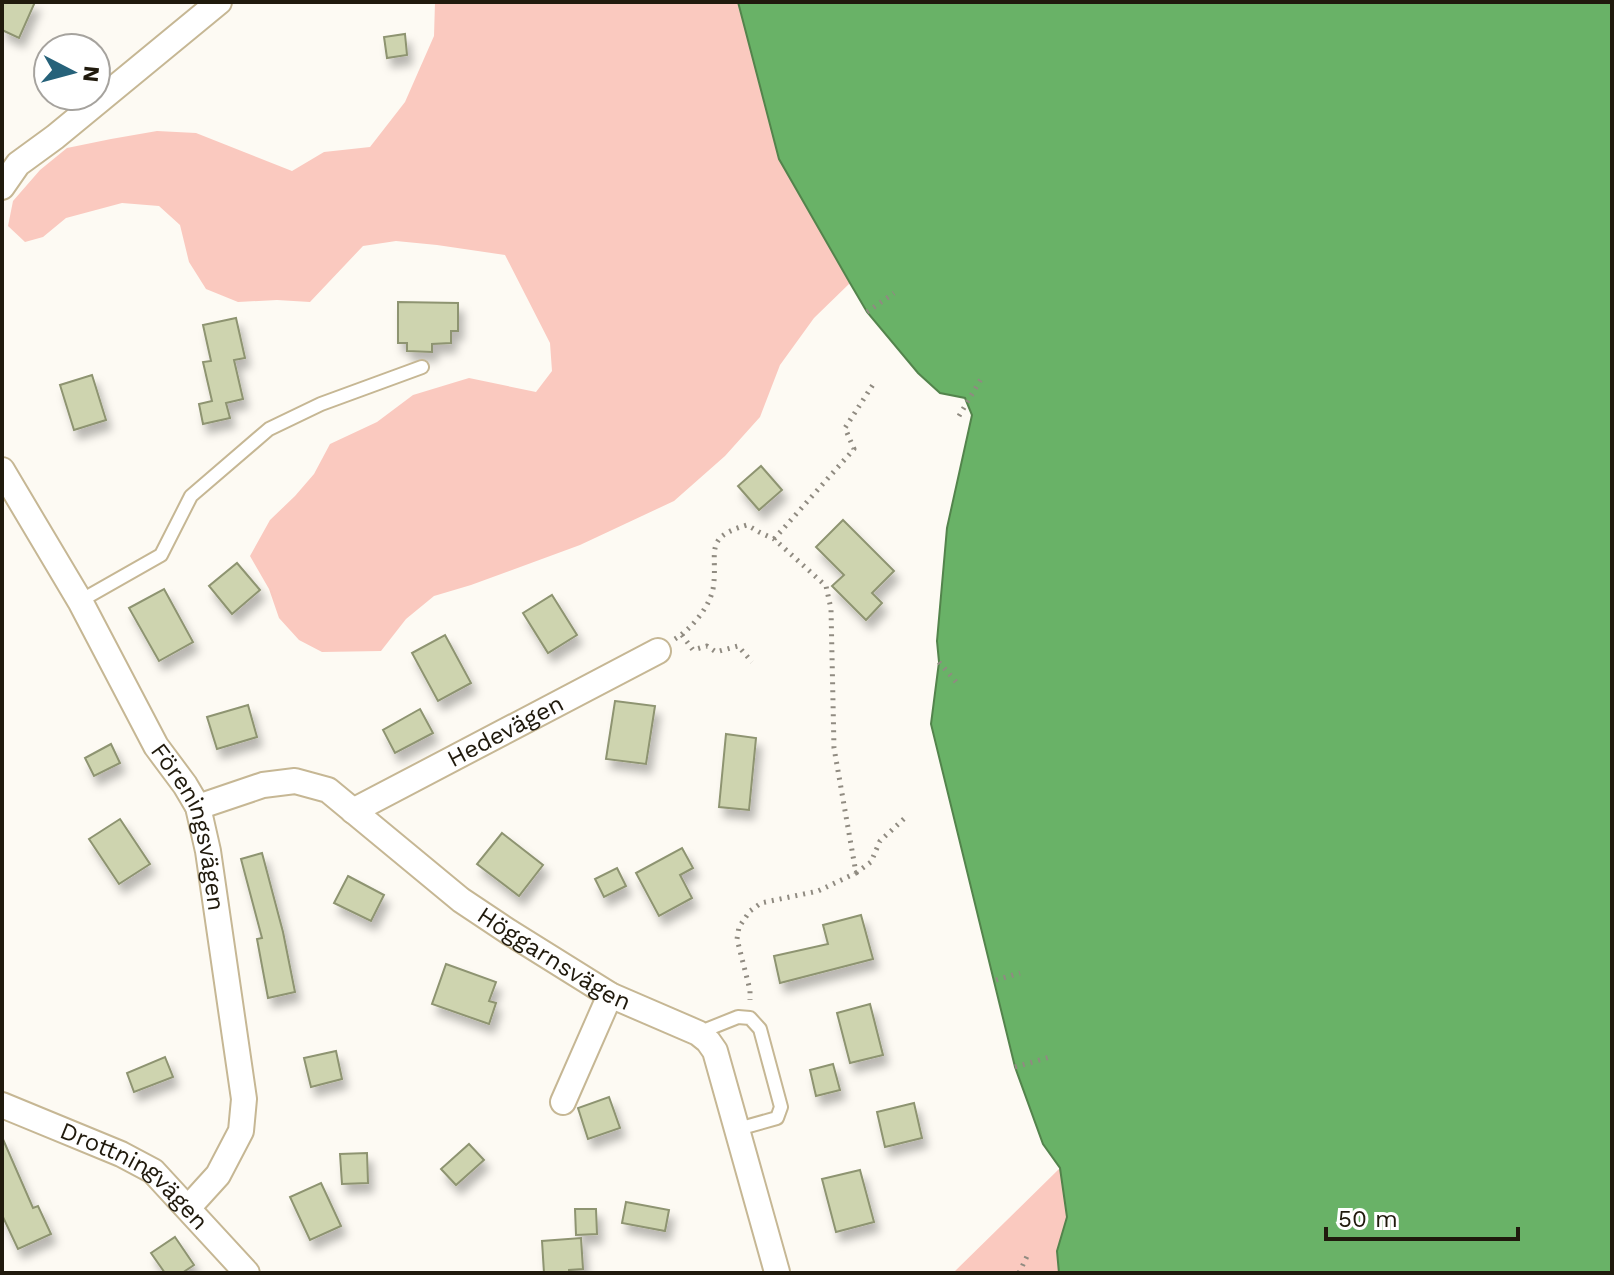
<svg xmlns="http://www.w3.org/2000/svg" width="1614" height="1275" font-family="'Work Sans',sans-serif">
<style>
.green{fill:#fac9bf}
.water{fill:#69b267;stroke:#53844c;stroke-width:2}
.building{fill:#ced4af;stroke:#8e9471;stroke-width:2;filter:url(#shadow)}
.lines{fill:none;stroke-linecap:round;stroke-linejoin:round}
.lane-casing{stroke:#c6b794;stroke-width:16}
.street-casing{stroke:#c6b794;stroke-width:28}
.path{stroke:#908b81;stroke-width:5;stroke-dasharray:2 6;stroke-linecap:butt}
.lane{stroke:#fff;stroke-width:12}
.street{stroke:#fff;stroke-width:24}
.labels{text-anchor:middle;stroke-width:7;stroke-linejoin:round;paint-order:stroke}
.street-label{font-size:24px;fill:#201a0d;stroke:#fff}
</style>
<defs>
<filter id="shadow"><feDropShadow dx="5" dy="9" stdDeviation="4" flood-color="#0004"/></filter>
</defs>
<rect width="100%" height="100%" fill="#fdfaf3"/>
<g class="green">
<polygon points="435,2 738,2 779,159 850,283 814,318 780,365 760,417 725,456 674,501 580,545 471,585 434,596 406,619 381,651 322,652 299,640 279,618 269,589 250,556 270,520 295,496 314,474 330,444 377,422 413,395 469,378 536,392 552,371 550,343 505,255 437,245 396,241 363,246 310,302 277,300 238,302 206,289 189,262 180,225 159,206 122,203 66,218 43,237 25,242 8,226 13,201 40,170 67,148 111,139 157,131 196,133 292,171 324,152 370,147 405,102 434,36"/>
<polygon points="1060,1168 1067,1217 1058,1251 1059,1273 953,1273"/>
</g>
<polygon class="water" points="738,2 1612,2 1612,1273 1059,1273 1057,1251 1067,1217 1060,1168 1043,1144 1015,1067 931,724 939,662 937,641 947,528 972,415 965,398 940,393 918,373 867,312 850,283 779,159"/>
<g class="building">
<polygon points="2,2 35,2 19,38 2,30"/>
<polygon points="405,34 407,55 387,58 384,37"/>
<polygon points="398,302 458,303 458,331 451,331 451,343 432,344 432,352 407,351 407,343 398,343"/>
<polygon points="236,318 245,358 234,360 243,399 226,403 230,418 203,424 199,404 212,401 203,362 211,361 203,325"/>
<polygon points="92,375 106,420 74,430 60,385"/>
<polygon points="761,466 782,490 759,510 738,486"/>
<polygon points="843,520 894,571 872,593 882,603 866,620 832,586 844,575 816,547"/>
<polygon points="237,563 260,590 232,614 209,586"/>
<polygon points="164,589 193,642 159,661 129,608"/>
<polygon points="552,595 577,635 548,653 523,613"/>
<polygon points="445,635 471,683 438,701 412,653"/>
<polygon points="615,701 655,706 646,764 606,759"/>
<polygon points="248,705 257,737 217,749 207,717"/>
<polygon points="420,709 433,733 395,753 383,730"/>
<polygon points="726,734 756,738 749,810 719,807"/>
<polygon points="111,744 120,763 94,776 85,758"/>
<polygon points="120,819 150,864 119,884 89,839"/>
<polygon points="502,833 543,865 519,896 477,864"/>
<polygon points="682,848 693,868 680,875 692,898 659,916 636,873"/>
<polygon points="262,853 283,932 295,992 268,998 257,939 262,938 241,859"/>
<polygon points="617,868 626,886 604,897 595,879"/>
<polygon points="348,876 384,895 371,921 334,903"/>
<polygon points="861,915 873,959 780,983 774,956 828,944 823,925"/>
<polygon points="446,964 496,982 489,1001 496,1003 489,1024 432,1004"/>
<polygon points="870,1004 883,1055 850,1063 837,1013"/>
<polygon points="336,1051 342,1079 311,1087 304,1058"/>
<polygon points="165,1057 173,1077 134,1092 127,1073"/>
<polygon points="833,1064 840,1090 816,1096 810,1070"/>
<polygon points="609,1097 620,1128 588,1139 578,1108"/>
<polygon points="914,1103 922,1138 885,1147 877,1112"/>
<polygon points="2,1137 33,1208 38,1206 51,1234 18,1249 2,1215"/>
<polygon points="469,1144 484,1160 456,1185 441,1169"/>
<polygon points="367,1153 368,1183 342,1184 340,1154"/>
<polygon points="860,1170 874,1222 836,1232 822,1179"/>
<polygon points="321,1183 341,1226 310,1240 290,1197"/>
<polygon points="626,1202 669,1210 665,1231 622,1223"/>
<polygon points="575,1209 596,1209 597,1234 576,1235"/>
<polygon points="175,1237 194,1265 182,1273 165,1273 151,1253"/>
<polygon points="581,1238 583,1269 569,1270 569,1273 544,1273 542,1241"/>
</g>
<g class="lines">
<defs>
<g id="lane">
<polyline points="80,601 161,555 191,496 269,429 321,404 422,367"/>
<polyline points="698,1033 738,1017 750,1018 760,1029 781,1107 777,1118 738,1129"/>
</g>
<g id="street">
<polyline points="2,187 18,164 55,137 219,2"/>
<path id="s1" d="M2,470l78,131 76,145 29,39 13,22 10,44 36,248 -3,32 -23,44 -30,33"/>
<path id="s2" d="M198,807l65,-22 32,-4 33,9 133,110 48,32 101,63 88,38 10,8 7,10 62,221"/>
<path id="s3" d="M353,811l305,-160"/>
<polyline points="563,1102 610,995"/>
<path id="s4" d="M2,1105l119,49 32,17 94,102"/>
</g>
</defs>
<use href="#lane" class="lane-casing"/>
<use href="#street" class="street-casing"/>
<g class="path">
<polyline points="867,312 894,293"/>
<polyline points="959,416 981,379"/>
<polyline points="774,539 854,449 845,428 874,383"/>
<polyline points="682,635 693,650 707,646 716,652 738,646 752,662"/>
<path d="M675,639c16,-10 34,-31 38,-50 6,-36 -12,-51 34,-64l12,7 15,7 52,47 5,23 3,139 22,125 -38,18 -57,12 -11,8 -11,16 -2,12 13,51v10"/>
<polyline points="939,662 956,682"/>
<polyline points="856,873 871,862 880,841 908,815"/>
<polyline points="996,980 1020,973"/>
<polyline points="1015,1067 1050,1057"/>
<polyline points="1019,1273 1029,1252"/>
</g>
<use href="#lane" class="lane"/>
<use href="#street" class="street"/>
</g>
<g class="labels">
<g class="street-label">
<text dy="8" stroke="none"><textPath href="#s3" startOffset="172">Hedevägen</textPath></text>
<text dy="8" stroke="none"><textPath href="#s1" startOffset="406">Föreningsvägen</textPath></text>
<text dy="8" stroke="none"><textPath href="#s2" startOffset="418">Höggarnsvägen</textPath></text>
<text dy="8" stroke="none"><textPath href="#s4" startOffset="152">Drottningvägen</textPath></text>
</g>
</g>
<rect width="1614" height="1275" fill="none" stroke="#201a0d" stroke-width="8"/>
<g transform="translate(72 72) rotate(96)"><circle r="38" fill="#ffffff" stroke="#a6a39e" stroke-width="2"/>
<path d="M0-6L14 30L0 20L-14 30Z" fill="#26627a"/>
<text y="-12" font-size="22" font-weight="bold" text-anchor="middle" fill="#201a0d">N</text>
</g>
<path d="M1326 1227v12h192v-12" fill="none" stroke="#201a0d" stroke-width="4"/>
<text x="1338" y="1227" font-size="24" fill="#201a0d" stroke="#ffffff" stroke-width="6" paint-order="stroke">50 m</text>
</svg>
